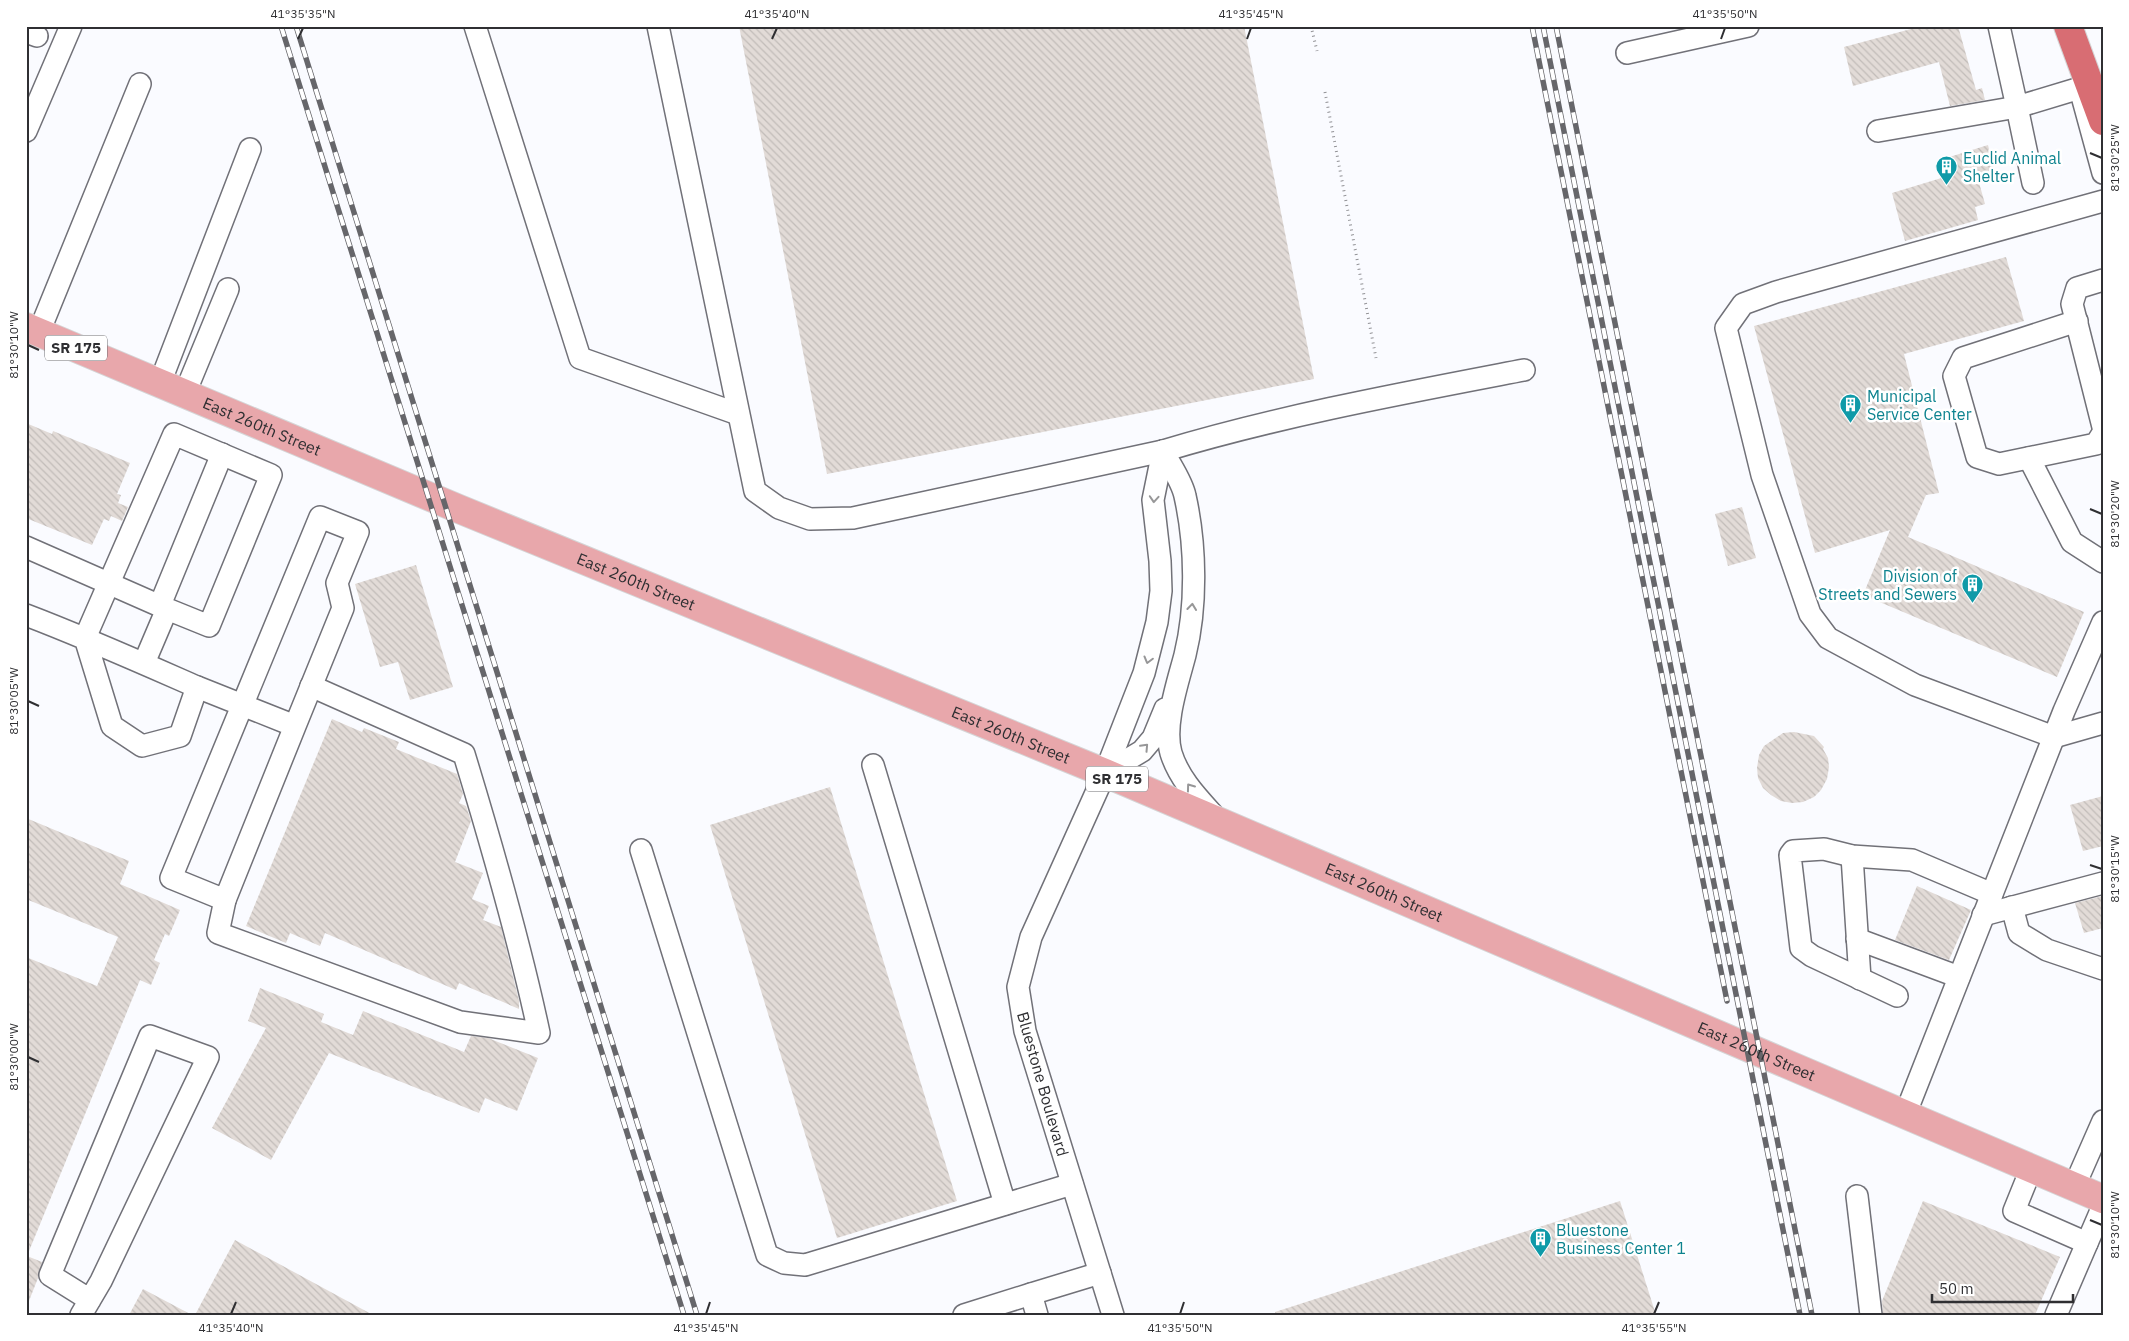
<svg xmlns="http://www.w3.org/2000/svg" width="2129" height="1341" font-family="'IBM Plex Sans',sans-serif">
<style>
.building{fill:url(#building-back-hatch)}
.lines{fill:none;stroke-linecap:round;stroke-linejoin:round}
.minor-casing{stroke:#717178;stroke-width:24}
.major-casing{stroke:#d5d5d6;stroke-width:30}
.highway-casing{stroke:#d5d5d6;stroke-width:30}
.path{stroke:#929296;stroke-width:3;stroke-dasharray:1 4;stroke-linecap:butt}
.minor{stroke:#fff;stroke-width:21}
.major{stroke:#e8a7ab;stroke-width:28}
.highway{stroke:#d86d73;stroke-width:28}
.rail-casing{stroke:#66666a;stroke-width:5.5}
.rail{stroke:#fff;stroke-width:4;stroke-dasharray:11;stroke-linecap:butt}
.oneway{stroke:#979798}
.ticks{fill:none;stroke:#2f2f32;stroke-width:2}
.labels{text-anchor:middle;stroke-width:5;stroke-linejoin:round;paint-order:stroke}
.shield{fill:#fff;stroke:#6d6d70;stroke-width:1}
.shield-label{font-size:15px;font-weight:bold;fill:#2f2f32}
.culture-label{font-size:16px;fill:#0d838f;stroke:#fff;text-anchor:start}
.street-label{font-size:16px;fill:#2f2f32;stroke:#fff}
.neatline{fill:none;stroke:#2f2f32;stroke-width:2}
.ticks-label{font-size:12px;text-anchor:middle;fill:#2f2f32}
</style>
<defs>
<pattern id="building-back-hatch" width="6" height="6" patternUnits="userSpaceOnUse" patternTransform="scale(1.25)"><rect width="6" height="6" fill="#e2dbd7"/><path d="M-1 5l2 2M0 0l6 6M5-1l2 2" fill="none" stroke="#c2bcb9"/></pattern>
</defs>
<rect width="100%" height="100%" fill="#fafbff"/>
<g class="building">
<polygon points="739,26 1244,26 1314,379 827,474"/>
<polygon points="1922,26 1958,26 1976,90 1982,88 1985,100 1950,106 1939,62 1853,86 1844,47"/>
<polygon points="1988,145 1995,174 1978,179 1985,204 1975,207 1978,220 1905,241 1892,193 1948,176 1943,159"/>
<polygon points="2006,257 2024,321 1904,354 1939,493 1926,495 1908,537 2084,612 2057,677 1863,595 1890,530 1815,553 1754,326"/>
<polygon points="26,423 52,434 53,431 130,463 117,494 121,495 118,503 128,507 122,521 111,516 109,521 104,519 92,545 26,518"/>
<polygon points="1742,507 1756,558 1728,566 1715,514"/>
<polygon points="416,565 453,687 410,700 398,662 380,667 355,584"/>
<polygon points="332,719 362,732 364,728 399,742 396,749 457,774 463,794 459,803 466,806 471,821 455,862 483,873 472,899 489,906 483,920 501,927 519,1001 519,1009 459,983 456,990 325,933 320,946 290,933 286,943 246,926"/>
<polygon points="1794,732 1814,736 1824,747 1823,749 1828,758 1829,767 1827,779 1821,790 1814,797 1803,802 1792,803 1781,801 1771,795 1763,788 1758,778 1757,768 1759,755 1764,746 1783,733"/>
<polygon points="830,787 957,1201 837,1238 710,825"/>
<polygon points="2103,796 2103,846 2083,851 2070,805"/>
<polygon points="26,818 129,861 120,884 180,910 169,936 165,934 154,960 160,963 151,985 140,980 27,1256 42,1262 38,1278 27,1306 26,957 97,986 118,937 26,899"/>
<polygon points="1917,886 1971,910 1949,960 1895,940"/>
<polygon points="2103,896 2103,928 2084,933 2075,903"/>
<polygon points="260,988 324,1014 321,1022 353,1035 363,1011 464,1052 471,1036 488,1038 538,1058 517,1111 485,1098 479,1113 329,1053 271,1160 212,1128 266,1028 248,1021"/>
<polygon points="1620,1201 1656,1315 1276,1315 1275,1312"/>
<polygon points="1923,1201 2060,1257 2035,1315 1883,1315 1882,1301"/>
<polygon points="235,1240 373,1315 195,1315"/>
<polygon points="143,1289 192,1315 129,1315"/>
</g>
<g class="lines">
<defs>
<g id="minor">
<polyline points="475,26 580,358 738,414"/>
<path d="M658,26l97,465 24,17 31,11 43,-1 310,-67c116,-35 241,-58 361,-81"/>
<polyline points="1999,26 2017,107 2080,88"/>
<polyline points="26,32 37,36"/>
<polyline points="1627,53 1748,26"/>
<polyline points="2082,96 2103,173"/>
<polyline points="26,131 71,26"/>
<polyline points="1878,131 2017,107 2033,183"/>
<polyline points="2103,201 1776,292 1743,304 1726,328 1762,475 1810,614 1828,638 1915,685 2054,737 2103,723"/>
<polyline points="2103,280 2077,288 2072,304 2103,427"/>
<polyline points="2077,321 1963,358 1954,376 1977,457 1999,464 2096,444 2103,433"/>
<polyline points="39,332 140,84"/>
<polyline points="160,383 250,149"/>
<polyline points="185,393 228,289"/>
<path d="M1163,451c7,14 19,30 22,45 11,49 12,110 0,159 -7,27 -22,70 -14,98 8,26 27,45 45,65"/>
<polyline points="2029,458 2072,542 2103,562"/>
<polyline points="26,547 167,609 144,663"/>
<polyline points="160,605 222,454"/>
<path d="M26,615c58,22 114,47 171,72l-17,49 -38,10 -30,-20 -27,-88"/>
<polyline points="85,638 174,434 271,475 209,626 167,609"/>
<path d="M197,687c33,13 65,26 98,39l48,-118 -6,-25 21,-51 -38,-15 -149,361 54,22 70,-174"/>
<polyline points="873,765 1005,1204"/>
<polyline points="1105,773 1142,751 1153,738 1165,709"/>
<polyline points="641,850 767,1255 784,1263 805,1265 1072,1184"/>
<polyline points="1852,856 1860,979"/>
<path d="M225,900l-7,33 242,89 79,11c-20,-94 -47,-187 -75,-279l-153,-68"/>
<polyline points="2012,907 2019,933 2047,950 2103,969"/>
<polyline points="1983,915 2103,883"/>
<polyline points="1857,939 1959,977"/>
<polyline points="1897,996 1812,956 1801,948 1790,855 1793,851 1824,849 1852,856 1912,860 1992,894"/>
<polyline points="1905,1115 2064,711 2103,622"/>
<polyline points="2031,1169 2014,1211 2087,1243"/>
<polyline points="2074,1187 2103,1121"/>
<polyline points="1857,1196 1871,1315"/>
<polyline points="81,1315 101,1281 208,1057 150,1036 50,1275 90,1300"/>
<polyline points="964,1315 1031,1294"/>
<polyline points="1037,1315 1031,1294 1100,1273"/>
<polyline points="1113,1315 1025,1031 1018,987 1031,937 1105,773 1144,673 1157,622 1161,591 1160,561 1153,500 1163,451"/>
<polyline points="2056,1315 2103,1206"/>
</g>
<g id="major">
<path id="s1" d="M26,327l433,182 646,264 998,426"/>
</g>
<polyline id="highway" points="2068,26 2103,121"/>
</defs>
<use href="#minor" class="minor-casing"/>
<use href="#major" class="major-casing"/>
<use href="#highway" class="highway-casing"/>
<g class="path">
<polyline points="1311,26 1317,51"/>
<polyline points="1325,92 1376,358"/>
</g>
<use href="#minor" class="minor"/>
<use href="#major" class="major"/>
<use href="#highway" class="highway"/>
<defs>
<g id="rail">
<polyline points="281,26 684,1315"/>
<polyline points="296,26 697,1315"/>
<polyline points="1532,26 1727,1001"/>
<polyline points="1543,26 1800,1315"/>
<polyline points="1556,26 1812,1315"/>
</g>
</defs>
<use href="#rail" class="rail-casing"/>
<use href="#rail" class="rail"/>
</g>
<defs><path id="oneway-chevron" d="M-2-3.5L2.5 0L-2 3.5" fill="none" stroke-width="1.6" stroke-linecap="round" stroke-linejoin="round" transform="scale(1.25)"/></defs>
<g class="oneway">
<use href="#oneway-chevron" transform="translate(1154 499) rotate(94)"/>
<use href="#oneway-chevron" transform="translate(1192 607) rotate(-84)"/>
<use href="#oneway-chevron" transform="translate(1148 660) rotate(105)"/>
<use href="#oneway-chevron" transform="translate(1145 747) rotate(-47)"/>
<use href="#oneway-chevron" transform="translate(1190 787) rotate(-126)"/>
</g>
<path class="ticks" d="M298,39l5,-11M772,39l5,-11M1247,39l4,-11M1721,39l4,-11M2090,153l12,5M28,345l11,5M2090,509l12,5M28,701l11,5M2090,865l12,4M28,1057l11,5M2090,1220l12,5M231,1314l5,-12M706,1314l4,-12M1180,1314l4,-12M1654,1314l5,-12"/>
<defs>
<symbol id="building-pin" viewBox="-11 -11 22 30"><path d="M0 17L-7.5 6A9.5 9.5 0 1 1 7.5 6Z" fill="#0f9aa8" stroke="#fff"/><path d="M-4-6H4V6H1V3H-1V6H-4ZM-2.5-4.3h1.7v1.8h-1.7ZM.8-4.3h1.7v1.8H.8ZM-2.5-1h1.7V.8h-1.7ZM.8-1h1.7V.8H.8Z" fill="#fff"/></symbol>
</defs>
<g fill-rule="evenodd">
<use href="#building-pin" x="1934" y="154" width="25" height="34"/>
<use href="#building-pin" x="1838" y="392" width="25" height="34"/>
<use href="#building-pin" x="1960" y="572" width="25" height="34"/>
<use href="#building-pin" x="1528" y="1226" width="25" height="34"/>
</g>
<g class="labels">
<g class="shield">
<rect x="45" y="335.5" width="62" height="25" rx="4"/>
<rect x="1086" y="766.5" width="62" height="25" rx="4"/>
</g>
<g class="shield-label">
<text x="76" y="353">SR 175</text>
<text x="1117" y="784">SR 175</text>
</g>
<g class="culture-label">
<text x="1963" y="164">Euclid Animal<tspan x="1963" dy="18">Shelter</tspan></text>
<text x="1867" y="402">Municipal<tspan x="1867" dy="18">Service Center</tspan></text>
<text x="1957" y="582" text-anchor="end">Division of<tspan x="1957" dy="18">Streets and Sewers</tspan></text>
<text x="1556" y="1236">Bluestone<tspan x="1556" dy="18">Business Center 1</tspan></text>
</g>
<g class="street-label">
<text dy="6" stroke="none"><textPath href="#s1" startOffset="256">East 260th Street</textPath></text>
<text dy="6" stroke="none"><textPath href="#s1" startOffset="661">East 260th Street</textPath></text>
<text dy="6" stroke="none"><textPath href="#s1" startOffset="1066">East 260th Street</textPath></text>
<text dy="6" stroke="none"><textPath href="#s1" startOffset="1471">East 260th Street</textPath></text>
<text dy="6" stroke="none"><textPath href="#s1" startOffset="1876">East 260th Street</textPath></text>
<text transform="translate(1043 1084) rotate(74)" y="6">Bluestone Boulevard</text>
</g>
</g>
<rect width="2129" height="1341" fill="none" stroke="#ffffff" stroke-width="55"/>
<path d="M1932 1294v8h141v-8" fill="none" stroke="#2f2f32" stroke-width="2.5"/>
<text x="1939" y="1294" font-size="15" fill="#2f2f32" stroke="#ffffff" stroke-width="4" paint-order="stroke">50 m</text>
<rect x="28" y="28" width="2074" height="1286" class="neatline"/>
<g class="ticks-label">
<text x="303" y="18">41°35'35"N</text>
<text x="777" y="18">41°35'40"N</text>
<text x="1251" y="18">41°35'45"N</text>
<text x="1725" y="18">41°35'50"N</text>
<text transform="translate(2115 158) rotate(-90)" y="4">81°30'25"W</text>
<text transform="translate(14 345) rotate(-90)" y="4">81°30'10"W</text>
<text transform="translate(2115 514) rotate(-90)" y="4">81°30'20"W</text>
<text transform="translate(14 701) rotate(-90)" y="4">81°30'05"W</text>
<text transform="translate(2115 869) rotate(-90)" y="4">81°30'15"W</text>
<text transform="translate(14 1057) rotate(-90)" y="4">81°30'00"W</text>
<text transform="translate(2115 1225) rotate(-90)" y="4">81°30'10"W</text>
<text x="231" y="1332">41°35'40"N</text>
<text x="706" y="1332">41°35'45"N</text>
<text x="1180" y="1332">41°35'50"N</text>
<text x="1654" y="1332">41°35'55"N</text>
</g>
</svg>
